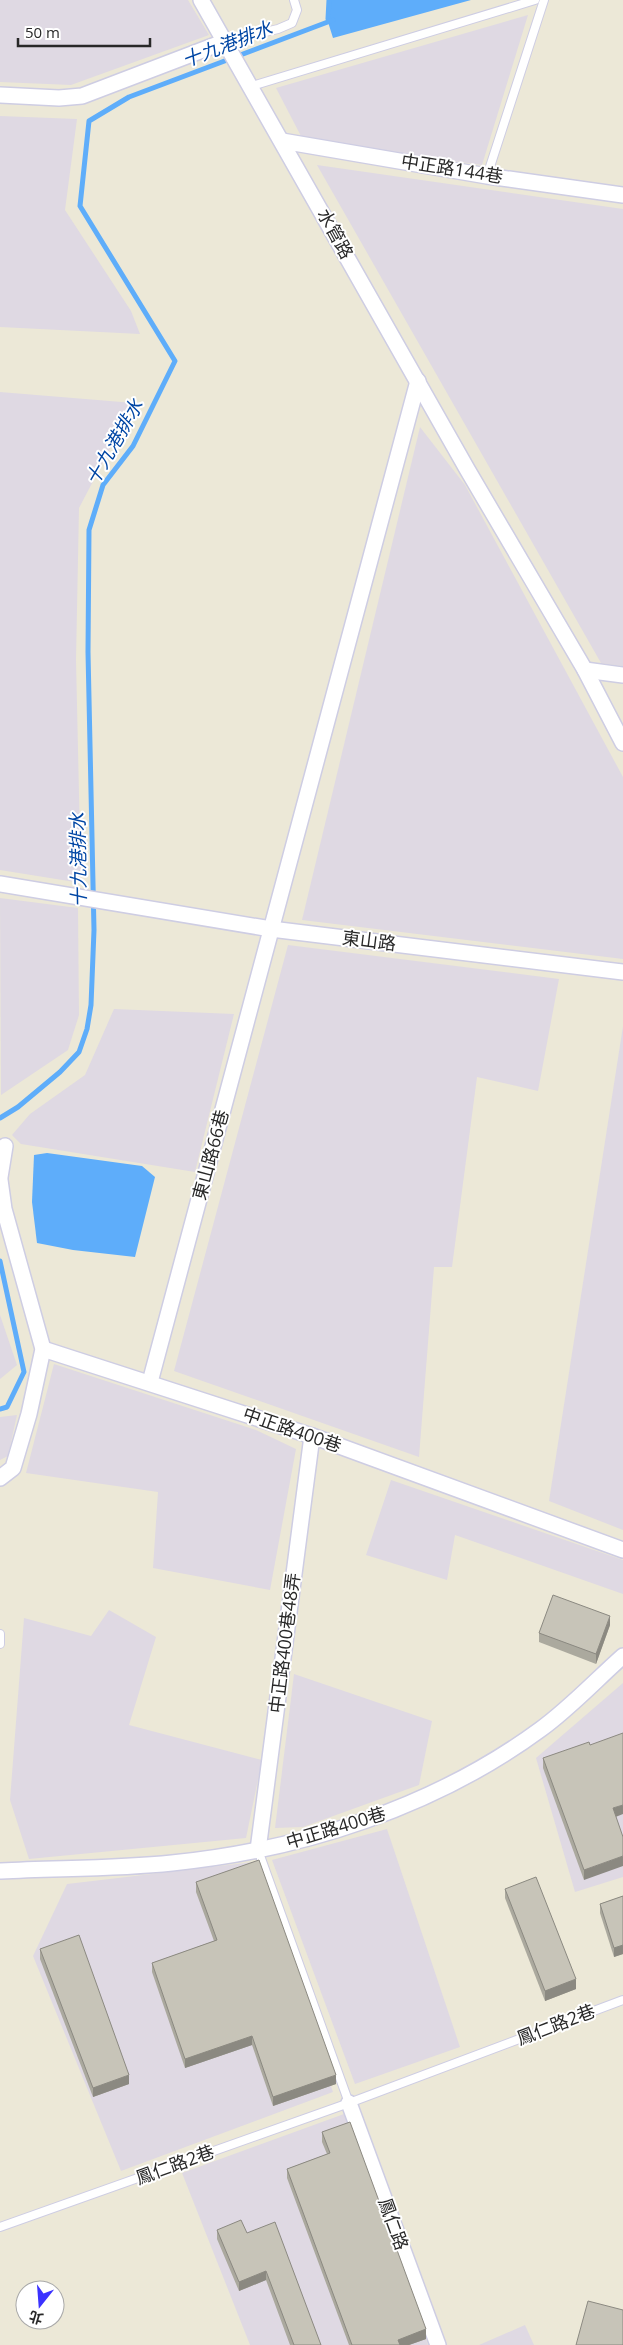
<svg xmlns="http://www.w3.org/2000/svg" width="623" height="2345" font-family="'Open Sans','Noto Sans TC',sans-serif">
<style>
.industrial{fill:#dfd9e3}
.water{fill:#5eadfa}
.lines{fill:none;stroke-linecap:round;stroke-linejoin:round}
.stream{stroke:#5eadfa;stroke-width:5}
.lane-casing{stroke:#cecde3;stroke-width:10}
.street-casing{stroke:#cecde3;stroke-width:18}
.lane{stroke:#fff;stroke-width:8}
.street{stroke:#fff;stroke-width:15}
.wall{fill:#aba99e}
.shaded-wall{fill:#8b8981}
.building{fill:#c7c4b8;stroke:#8b8981}
.labels{text-anchor:middle;stroke-width:4;stroke-linejoin:round;paint-order:stroke}
.street-label{font-size:18px;fill:#282828;stroke:#fff}
.water-label{font-size:19px;font-style:italic;fill:#0046a4;stroke:#fff}
</style>
<rect width="100%" height="100%" fill="#ece8d7"/>
<g class="industrial">
<polygon points="0,0 188,0 209,35 71,85 0,82"/>
<polygon points="528,15 482,165 303,140 276,88"/>
<polygon points="0,116 77,119 65,210 131,311 140,334 0,327"/>
<polygon points="317,165 623,209 623,666 601,663"/>
<polygon points="0,392 134,403 79,508 76,660 81,883 0,870"/>
<polygon points="420,427 465,485 623,777 623,959 302,920"/>
<polygon points="0,898 78,908 79,1015 68,1050 1,1095"/>
<polygon points="288,945 559,979 538,1091 477,1077 452,1267 434,1267 419,1457 174,1371"/>
<polygon points="114,1009 234,1014 195,1172 21,1144 12,1135 30,1114 85,1075"/>
<polygon points="623,1026 623,1530 549,1501"/>
<polygon points="0,1315 17,1365 0,1379"/>
<polygon points="54,1364 256,1430 296,1449 270,1590 153,1568 158,1492 26,1473"/>
<polygon points="17,1415 8,1456 0,1460 0,1417"/>
<polygon points="391,1480 623,1560 623,1594 455,1535 447,1580 366,1555"/>
<polygon points="109,1610 156,1637 129,1725 262,1760 246,1838 29,1859 10,1800 24,1618 91,1636"/>
<polygon points="294,1674 432,1721 419,1785 303,1827 275,1828"/>
<polygon points="623,1683 623,1877 575,1892 536,1758"/>
<polygon points="387,1829 460,2047 355,2084 272,1860"/>
<polygon points="254,1862 333,2092 121,2171 33,1956 67,1884"/>
<polygon points="344,2114 428,2345 250,2345 182,2173"/>
<polygon points="525,2325 534,2345 479,2345"/>
</g>
<g class="water">
<polygon points="329,0 471,0 333,38 328,22"/>
<polygon points="47,1153 142,1166 155,1177 135,1257 73,1250 37,1243 32,1202 34,1155"/>
</g>
<g class="lines">
<g class="stream">
<polyline points="328,19 329,0"/>
<polyline points="0,1118 18,1107 60,1072 79,1052 87,1029 91,1005 94,930 88,652 89,530 103,485 133,446 175,361 80,206 89,121 129,97 333,20"/>
<polyline points="0,1261 24,1372 7,1407 0,1409"/>
</g>
<defs>
<g id="lane">
<polyline points="226,41 278,29 292,23 297,10 294,0"/>
<polyline points="252,86 535,0"/>
<polyline points="487,176 544,0"/>
<polyline points="0,1634 0,1644"/>
<polyline points="258,1850 349,2103"/>
<polyline points="0,2227 349,2103 623,2000"/>
</g>
<g id="street">
<polyline points="201,0 467,469 585,670 623,743"/>
<polyline points="0,95 59,98 82,96 226,41"/>
<polyline points="282,141 487,176 623,195"/>
<polyline points="585,670 623,675"/>
<polyline points="0,884 271,929 623,972"/>
<polyline points="0,1177 5,1146"/>
<polyline points="0,1180 4,1209 43,1349 29,1414 13,1468 0,1478"/>
<polyline points="43,1349 312,1436 623,1550"/>
<polyline points="150,1382 418,381"/>
<polyline points="258,1850 312,1436"/>
<path d="M1,1871c57,-3 114,-2 171,-8 130,-13 263,-56 369,-134 29,-21 55,-49 82,-73"/>
<polyline points="349,2103 438,2345"/>
</g>
</defs>
<use href="#lane" class="lane-casing"/>
<use href="#street" class="street-casing"/>
<use href="#lane" class="lane"/>
<use href="#street" class="street"/>
</g>
<g class="wall">
<polygon points="610,1625 596,1664 539,1642 539,1633"/>
<polygon points="543,1758 616,1817 584,1880 543,1768"/>
<polygon points="196,1882 336,2084 273,2106 252,2045 185,2068 152,1972 152,1963 214,1941 196,1892"/>
<polygon points="505,1889 576,1989 545,2001 505,1898"/>
<polygon points="623,1896 623,1954 614,1957 600,1913 600,1904"/>
<polygon points="40,1949 129,2084 93,2097 40,1959"/>
<polygon points="322,2132 426,2339 409,2345 349,2345 287,2178 287,2169 327,2154 322,2142"/>
<polygon points="217,2230 247,2233 321,2345 290,2345 266,2280 239,2291 217,2239"/>
</g>
<g class="shaded-wall">
<polygon points="610,1616 610,1625 596,1664 596,1654"/>
<polygon points="623,1805 623,1814 613,1818 613,1808"/>
<polygon points="623,1856 623,1866 584,1880 584,1870"/>
<polygon points="623,1945 623,1954 614,1957 614,1948"/>
<polygon points="576,1979 576,1989 545,2001 545,1991"/>
<polygon points="252,2036 252,2045 185,2068 185,2059"/>
<polygon points="129,2075 129,2084 93,2097 93,2088"/>
<polygon points="336,2075 336,2084 273,2106 273,2097"/>
<polygon points="266,2271 266,2280 239,2291 239,2282"/>
<polygon points="426,2329 426,2339 409,2345 398,2345 398,2340"/>
</g>
<g class="building">
<polygon points="553,1595 610,1616 596,1654 539,1633"/>
<polygon points="623,1733 623,1805 613,1808 623,1837 623,1856 584,1870 543,1758 589,1742 590,1745"/>
<polygon points="259,1860 336,2075 273,2097 252,2036 185,2059 152,1963 217,1940 196,1882"/>
<polygon points="536,1877 576,1979 545,1991 505,1889"/>
<polygon points="623,1896 623,1945 614,1948 600,1904"/>
<polygon points="79,1935 129,2075 93,2088 40,1949"/>
<polygon points="350,2122 426,2329 398,2340 400,2345 352,2345 287,2169 330,2153 322,2132"/>
<polygon points="241,2220 247,2233 275,2222 321,2345 294,2345 266,2271 239,2282 217,2230"/>
<polygon points="588,2301 623,2310 623,2345 576,2345"/>
</g>
<g class="labels">
<g class="street-label">
<text transform="translate(452 169) rotate(9)" y="6">中正路144巷</text>
<text transform="translate(335 234) rotate(61)" y="6">水管路</text>
<text transform="translate(369 941) rotate(7)" y="6">東山路</text>
<text transform="translate(211 1155) rotate(-75)" y="6">東山路66巷</text>
<text transform="translate(292 1430) rotate(19)" y="6">中正路400巷</text>
<text transform="translate(285 1643) rotate(-83)" y="6">中正路400巷48弄</text>
<text transform="translate(336 1828) rotate(-17)" y="6">中正路400巷</text>
<text transform="translate(556 2025) rotate(-21)" y="6">鳳仁路2巷</text>
<text transform="translate(175 2165) rotate(-20)" y="6">鳳仁路2巷</text>
<text transform="translate(393 2224) rotate(70)" y="6">鳳仁路</text>
</g>
<g class="water-label">
<text transform="translate(227 44) rotate(-21)" y="7">十九港排水</text>
<text transform="translate(114 442) rotate(-60)" y="7">十九港排水</text>
<text transform="translate(78 860) rotate(-91)" y="7">十九港排水</text>
</g>
</g>
<g transform="translate(40 2305) rotate(197)"><circle r="24" fill="#ffffff" stroke="#a9a9a9"/>
<path d="M0-4L9 19L0 12L-9 19Z" fill="#3b32ff"/>
<text y="-8" font-size="14" font-weight="bold" text-anchor="middle" fill="#282828">北</text>
</g>
<path d="M18 38v8h132v-8" fill="none" stroke="#282828" stroke-width="2.5"/>
<text x="25" y="38" font-size="15" fill="#282828" stroke="#ffffff" stroke-width="4" paint-order="stroke">50 m</text>
</svg>
